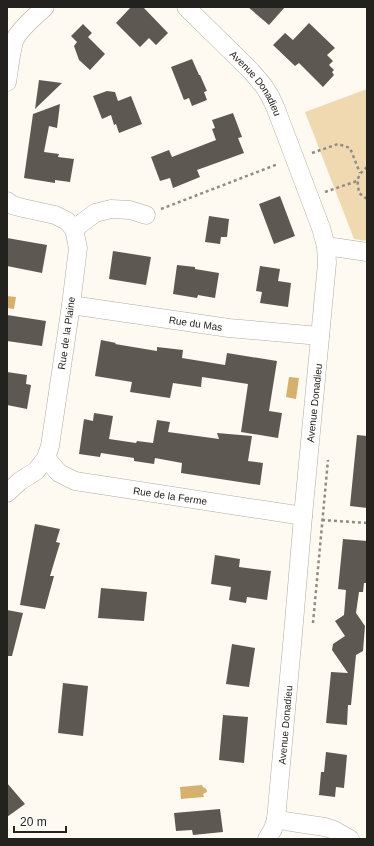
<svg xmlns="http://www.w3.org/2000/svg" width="374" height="846" font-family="Helvetica,sans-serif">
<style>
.green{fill:#f0d9b0}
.water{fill:#d6b16d}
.building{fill:#5d5952}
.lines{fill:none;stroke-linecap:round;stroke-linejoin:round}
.street-casing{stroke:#b1aca4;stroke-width:19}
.path{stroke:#8f8c86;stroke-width:2.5;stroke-dasharray:3 3;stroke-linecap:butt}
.street{stroke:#fff;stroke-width:18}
.labels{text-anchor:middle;stroke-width:4;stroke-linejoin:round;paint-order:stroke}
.street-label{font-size:10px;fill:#24221f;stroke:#fff}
</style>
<rect width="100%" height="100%" fill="#fefaf1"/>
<polygon class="green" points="367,89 367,241 354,239 305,112"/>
<g class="water">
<polygon points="7,296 16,297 14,309 7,308"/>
<polygon points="289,377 299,378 296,399 286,397"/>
<path d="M202,785l1,2c2,1 4,2 4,5l-4,2 1,3 -23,2 -1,-12z"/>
</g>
<g class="building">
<polygon points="131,7 143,7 168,33 156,45 149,38 140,47 116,23"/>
<polygon points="248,7 285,7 269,25"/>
<polygon points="309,23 335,48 327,55 333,61 329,65 334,70 332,72 334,75 323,87 299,63 295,66 273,45 285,33 293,40"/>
<polygon points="83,24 92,33 88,37 105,54 90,70 79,60 74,46 77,42 71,36"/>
<polygon points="192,59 199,75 200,75 207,91 204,92 207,100 192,106 189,98 184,100 171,67"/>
<polygon points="39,80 62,83 35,109"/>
<polygon points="107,91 115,92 118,101 131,96 142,124 119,133 116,124 114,125 111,115 102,119 93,96"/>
<polygon points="60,104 57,128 49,126 44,152 59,154 58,157 74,159 70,182 55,180 55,183 24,178 33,114"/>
<polygon points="233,113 242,137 238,138 244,153 197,170 200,177 173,188 170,178 160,181 151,157 169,150 172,157 216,140 212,129 215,128 212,120"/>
<polygon points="280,196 295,236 274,244 259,204"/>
<polygon points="209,216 229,219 227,237 221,237 220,244 205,242"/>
<polygon points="7,238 47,245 42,273 7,266"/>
<polygon points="113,251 151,257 146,285 109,279"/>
<polygon points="177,265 195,267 195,269 219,273 215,298 198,295 197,298 173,294"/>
<polygon points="260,266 280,269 278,281 291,283 288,307 260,303 262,292 256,291"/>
<polygon points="7,315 46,321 42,346 7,341"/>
<polygon points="101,340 116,343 115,344 157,351 157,347 183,350 182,358 225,365 227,353 277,361 269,411 282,413 278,438 241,432 248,384 202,377 201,387 173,383 170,398 130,392 132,382 95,376"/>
<polygon points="7,372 27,375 26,384 31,385 27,409 7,405"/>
<polygon points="94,413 113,416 109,439 136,443 137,441 153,443 157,420 170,422 168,432 219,439 217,433 252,436 248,461 263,463 260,485 181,473 182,463 155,458 154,464 134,461 134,458 101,453 100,457 79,454 84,419 93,421"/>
<polygon points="357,435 367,436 367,508 350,506"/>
<polygon points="35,524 60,529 56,542 60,543 50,576 54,576 45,609 20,605"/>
<polygon points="343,539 367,541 367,583 364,583 363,592 359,592 356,613 365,626 363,651 356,655 351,705 348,705 347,725 326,723 331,672 348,673 332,650 333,644 345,636 335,621 344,615 346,590 338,589"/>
<polygon points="215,555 240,559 239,567 271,571 267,600 247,597 246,603 229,600 231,587 211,584"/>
<polygon points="101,588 147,592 144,621 98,618"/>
<polygon points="7,610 23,613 12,656 7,656"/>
<polygon points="232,644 255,648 249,687 226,684"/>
<polygon points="63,683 88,686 83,736 58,733"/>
<polygon points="223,715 248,717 244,763 219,760"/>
<polygon points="326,752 347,755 344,788 336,787 335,797 319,795 321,772 324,772"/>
<polygon points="7,783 25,804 7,817"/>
<polygon points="220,809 223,832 193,835 192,830 176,831 174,813"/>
</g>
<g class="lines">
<defs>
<g id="street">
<path id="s1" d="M186,7l65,64 12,14 7,11 6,13 45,119 5,18 1,17 -24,253 -10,118 -17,185 -3,10 -6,10"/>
<path d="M7,82c2,-11 4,-33 8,-43 7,-13 20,-22 30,-32"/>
<polyline points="7,201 12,205 23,208 55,215 67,221 74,229 78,248 71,305 50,446 46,458 36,471 20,481 7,493"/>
<polyline points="74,229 95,213 111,209 130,210 146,215"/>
<polyline points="326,246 367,252"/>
<path id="s2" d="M71,305l158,23 91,8"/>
<path id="s3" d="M46,458l13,15 16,8 228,35"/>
<polyline points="276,819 291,822 325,827 334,830 350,839"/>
</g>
</defs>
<use href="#street" class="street-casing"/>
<g class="path">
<polyline points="312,153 338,144 350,148 360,173"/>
<path d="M367,167c-11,10 -10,12 -8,26l8,6"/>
<polyline points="325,192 357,181"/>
<polyline points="161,209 278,164"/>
<polyline points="322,520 367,523"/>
<polyline points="313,623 328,460"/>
</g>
<use href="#street" class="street"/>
</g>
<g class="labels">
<g class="street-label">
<text dy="4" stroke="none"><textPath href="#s1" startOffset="104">Avenue Donadieu</textPath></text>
<text dy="4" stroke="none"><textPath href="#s2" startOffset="126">Rue du Mas</textPath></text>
<text transform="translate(66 333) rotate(-82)" y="4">Rue de la Plaine</text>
<text transform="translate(314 403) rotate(-84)" y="4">Avenue Donadieu</text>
<text dy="4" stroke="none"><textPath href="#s3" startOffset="134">Rue de la Ferme</textPath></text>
<text transform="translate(285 725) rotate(-85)" y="4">Avenue Donadieu</text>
</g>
</g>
<rect width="374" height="846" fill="none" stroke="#24221f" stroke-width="16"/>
<path d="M14 826v6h52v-6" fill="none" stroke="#24221f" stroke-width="2"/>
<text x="20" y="826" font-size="12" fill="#24221f" stroke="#ffffff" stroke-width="3" paint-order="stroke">20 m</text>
</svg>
